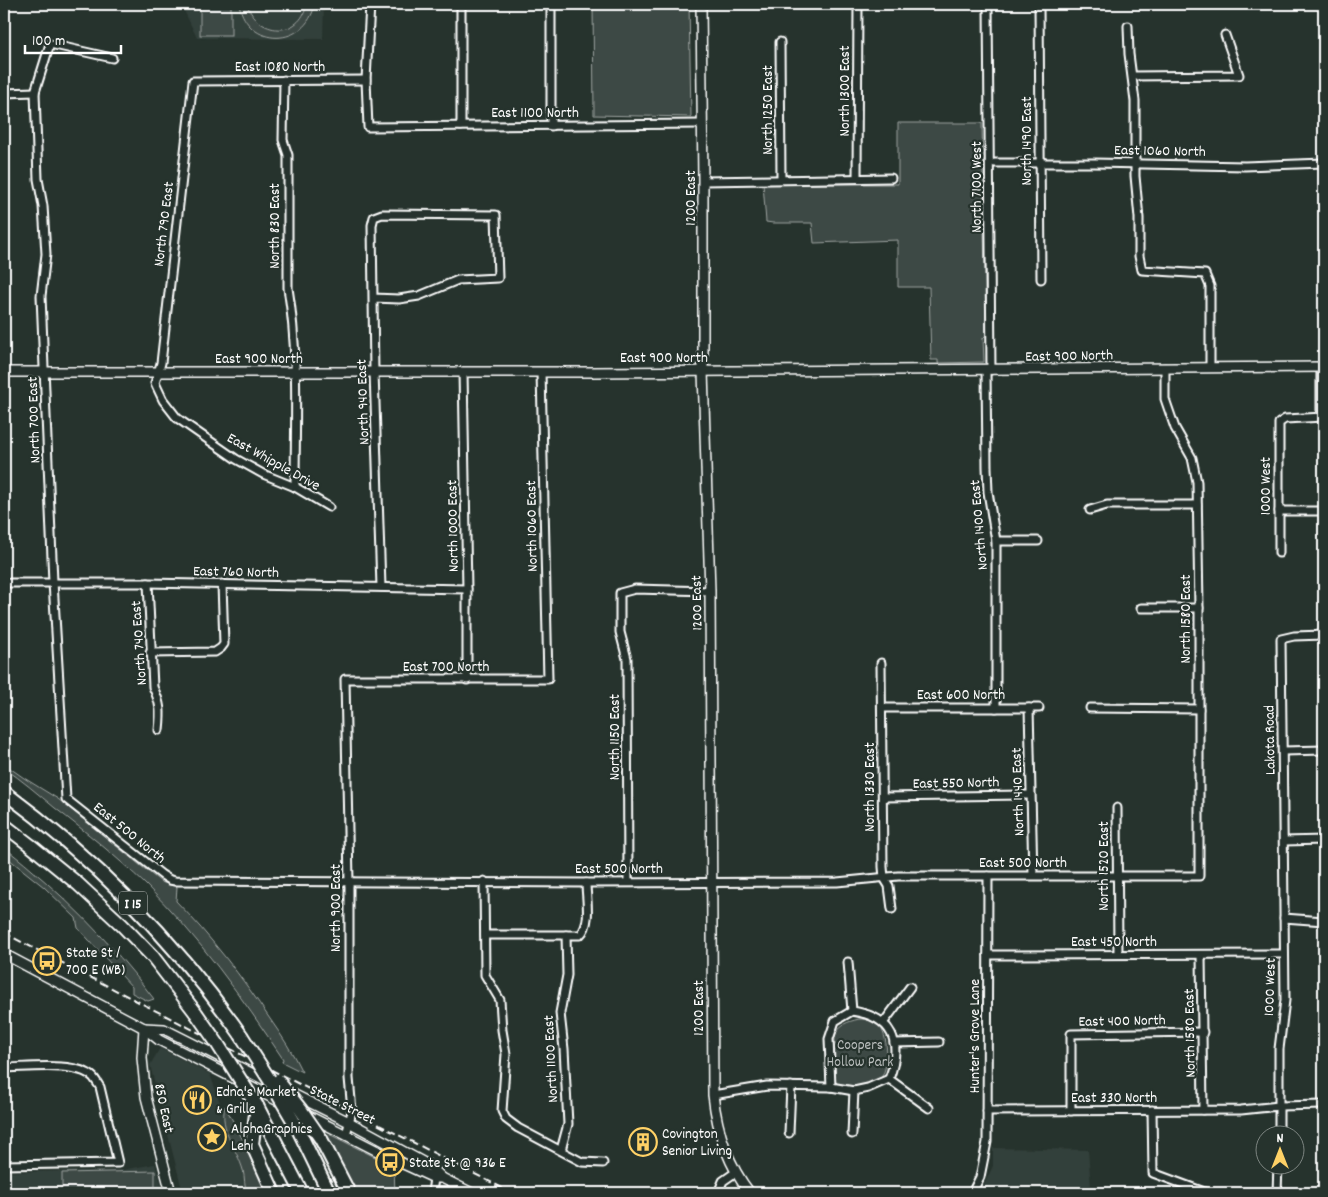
<svg xmlns="http://www.w3.org/2000/svg" width="1328" height="1197" font-family="Dekko,sans-serif">
<style>
.built{fill:#333f3a}
.green{fill:#3e4944;stroke:#9ea4a2}
.lines{fill:none;stroke-linecap:round;stroke-linejoin:round}
.minor-casing{stroke:#fff;stroke-width:11}
.tertiary-casing{stroke:#fff;stroke-width:12}
.secondary-casing{stroke:#fff;stroke-width:12}
.motorway-casing{stroke:#fff;stroke-width:16}
.minor{stroke:#26332d;stroke-width:7}
.tertiary{stroke:#26332d;stroke-width:9}
.secondary{stroke:#26332d;stroke-width:9}
.motorway{stroke:#26332d;stroke-width:12}
.rail{stroke:#fff;stroke-width:2;stroke-dasharray:8 4;stroke-linecap:butt}
.motorway-bridge-casing{stroke:#fff;stroke-width:16;stroke-linecap:butt}
.motorway-bridge{stroke:#26332d;stroke-width:12}
.labels{text-anchor:middle;stroke-width:4.5;stroke-linejoin:round;paint-order:stroke}
.shield{fill:#26332d;stroke:#bec2c0;stroke-width:1}
.shield-label{font-size:14px;font-weight:bold;fill:#fff}
.street-label{font-size:15px;fill:#fff;stroke:#26332d}
.poi-label{font-size:15px;fill:#fff;stroke:#26332d;text-anchor:start}
.park-label{font-size:15px;fill:#bbbfbe;stroke:#26332d}
</style>
<rect width="100%" height="100%" fill="#26332d"/>
<filter id="ink" filterUnits="userSpaceOnUse"><feTurbulence type="fractalNoise" baseFrequency=".02" numOctaves="2"/><feDisplacementMap in="SourceGraphic" scale="10" xChannelSelector="R" yChannelSelector="G"/><feConvolveMatrix kernelMatrix="1 2 1 2 8 2 1 2 1" color-interpolation-filters="sRGB"/></filter>
<g filter="url(#ink)">
<g class="built">
<polygon points="181,4 324,4 323,39 197,38"/>
<polygon points="160,1048 210,1074 252,1193 183,1193 150,1065"/>
<polygon points="993,1148 1088,1150 1091,1187 1108,1193 980,1193 993,1166"/>
<polygon points="155,1164 164,1193 4,1193 4,1172 122,1170"/>
</g>
<g class="green">
<rect x="200" y="4" width="31" height="31"/>
<path d="M239,4h8c10,32 53,35 60,0h8c-9,44 -67,45 -76,0z"/>
<polygon points="593,4 689,4 691,117 594,115"/>
<polygon points="898,123 982,123 986,335 983,338 984,362 938,363 938,360 931,360 929,287 898,287 898,240 814,243 812,223 773,223 766,222 763,184 898,184"/>
<path d="M4,764l20,14 34,21 103,83 16,5 -1,14c35,36 66,76 94,118 12,17 23,34 32,53l-20,-10 1,-3c-41,-62 -85,-123 -138,-175 -28,-27 -59,-52 -90,-76 -17,-14 -33,-28 -51,-40z"/>
<path d="M4,847c56,44 107,95 150,152l-6,2 -16,-8v-6l-54,-59 -2,-10 -32,-31 -40,-32z"/>
<path d="M859,1019c7,0 15,2 21,8 9,11 10,46 -3,55 -12,7 -25,4 -38,4l-5,-7 1,-43c4,-12 12,-14 24,-17z"/>
<path d="M225,1106l19,36 23,51h-20c-3,-8 -2,-15 -4,-23 -6,-21 -24,-41 -18,-64z"/>
<polygon points="322,1133 331,1135 391,1165 394,1169 395,1193 351,1193"/>
<polygon points="155,1171 155,1193 62,1193 62,1173"/>
</g>
<g class="lines">
<defs>
<g id="minor">
<polyline points="370,4 366,80 368,127 702,124"/>
<polyline points="551,4 551,126"/>
<polyline points="988,4 991,370"/>
<polyline points="1039,4 1041,279"/>
<polyline points="1128,26 1129,54 1135,101 1135,176 1139,218 1139,256 1142,270 1205,274 1210,286 1210,367"/>
<polyline points="780,42 781,179"/>
<polyline points="112,58 50,44 35,92 38,179 43,206 46,254 41,296 53,582 66,799 162,875 170,880 175,881 586,883 837,882 898,876 1199,876 1199,608 1197,482 1192,458 1175,428 1165,399 1165,368"/>
<polyline points="1133,76 1239,75 1225,35"/>
<path d="M284,80l-1,60 5,15v133c11,66 7,133 7,199"/>
<polyline points="4,93 35,92"/>
<polyline points="461,126 461,4"/>
<polyline points="995,163 1094,163 1245,166 1324,163"/>
<polyline points="857,178 858,4"/>
<polyline points="703,181 891,178"/>
<polyline points="373,298 399,299 419,296 458,280 498,278 496,215 382,214 374,217 372,225 374,372 381,587"/>
<polyline points="1321,367 1321,417"/>
<polyline points="986,370 987,467 988,492 996,541 996,708"/>
<polyline points="463,372 467,589 467,680"/>
<polyline points="329,507 295,487 263,474 236,459 177,418 163,400 155,383 161,363 193,81 366,80"/>
<polyline points="1090,510 1107,505 1197,505"/>
<polyline points="1279,511 1324,511"/>
<polyline points="996,541 1038,541"/>
<polyline points="1279,553 1279,423 1285,419 1324,417"/>
<polyline points="4,583 148,583 467,589"/>
<path d="M148,583l5,104c8,17 8,25 6,43"/>
<polyline points="1141,608 1199,608"/>
<polyline points="150,653 215,652 221,648 224,644 222,584"/>
<polyline points="881,663 883,867 884,878 889,886 892,909"/>
<polyline points="882,708 1039,708"/>
<polyline points="1029,708 1033,875"/>
<polyline points="1090,708 1199,709"/>
<polyline points="1283,751 1324,750"/>
<polyline points="883,797 1030,795"/>
<polyline points="1117,808 1118,954"/>
<polyline points="1284,841 1324,840"/>
<polyline points="484,881 485,975 500,1000 502,1030 506,1054 502,1111 506,1119 518,1128 582,1162 603,1163"/>
<polyline points="628,882 627,659 620,632 620,593 635,589 710,591"/>
<polyline points="1284,918 1324,921"/>
<path d="M485,935h95c12,-11 6,-37 6,-52"/>
<polyline points="988,955 1284,954"/>
<polyline points="1201,955 1203,1110"/>
<polyline points="848,962 852,1011"/>
<polyline points="884,1022 910,987"/>
<polyline points="894,1043 939,1042"/>
<path d="M4,1068c22,0 72,-7 89,9 2,2 5,7 7,10l18,76 -114,2"/>
<polyline points="889,1079 929,1108"/>
<path d="M831,1087l-2,-48 6,-18 17,-10c41,6 51,31 37,68"/>
<polyline points="713,1095 767,1086 831,1087 854,1091 868,1088 889,1079"/>
<polyline points="1152,1110 1153,1173 1207,1193"/>
<polyline points="987,1111 1241,1110 1279,1106 1324,1105"/>
<polyline points="1071,1111 1071,1034 1203,1032"/>
<polyline points="789,1133 791,1086"/>
<polyline points="852,1134 854,1091"/>
<polyline points="1279,1134 1279,1049 1285,1000 1281,639 1294,636 1324,635"/>
<polyline points="346,1135 352,1111 349,1078 349,882 345,679 548,679 541,372"/>
<polyline points="561,1150 568,1124 564,1049 560,1013 567,975 566,935"/>
<polyline points="432,1193 434,1178 432,1173"/>
<polyline points="718,1193 723,1181 736,1172"/>
<polyline points="972,1193 980,1177 987,1142 988,876"/>
<polyline points="1277,1193 1278,1164"/>
</g>
<polyline id="tertiary" points="4,372 593,372 1324,367"/>
<g id="secondary">
<path d="M701,4l2,177v190l7,220 3,504c4,36 15,70 37,98"/>
<polyline points="4,954 144,1028 159,1040 282,1103"/>
<polyline points="144,1028 164,1029 271,1083"/>
<polyline points="144,1028 142,1058 146,1097 171,1193"/>
<polyline points="287,1091 349,1122 430,1166 442,1178 472,1193"/>
<polyline points="305,1114 399,1162 434,1178 442,1178"/>
</g>
<g id="motorway">
<path d="M4,792c92,68 171,149 237,243"/>
<polyline points="4,825 30,845 78,884 122,925 153,957 196,1013"/>
<polyline points="257,1106 302,1193"/>
<polyline points="257,1106 252,1144 274,1193"/>
<polyline points="297,1127 329,1193"/>
<polyline points="321,1139 349,1193"/>
</g>
</defs>
<use href="#minor" class="minor-casing"/>
<use href="#tertiary" class="tertiary-casing"/>
<use href="#secondary" class="secondary-casing"/>
<use href="#motorway" class="motorway-casing"/>
<use href="#minor" class="minor"/>
<use href="#tertiary" class="tertiary"/>
<use href="#secondary" class="secondary"/>
<use href="#motorway" class="motorway"/>
<polyline class="rail" points="4,933 512,1193"/>
<defs>
<g id="motorway-bridge">
<polyline points="196,1013 217,1043 257,1106"/>
<polyline points="241,1035 269,1079 297,1127"/>
<polyline points="278,1081 301,1110 321,1139"/>
</g>
</defs>
<use href="#motorway-bridge" class="motorway-bridge-casing"/>
<use href="#motorway-bridge" class="motorway-bridge"/>
</g>
</g>
<defs>
<symbol id="bus-ring" viewBox="-11 -11 22 22"><circle r="9.5" fill="#26332d" stroke="#ffd166" stroke-width="1.5"/><path d="M-5-6H5V4H4V6H2V4H-2V6H-4V4H-5ZM-3.5-4V0h7V-4ZM-3.5 1.2v1.5H-2V1.2ZM2 1.2v1.5H3.5V1.2Z" fill="#ffd166"/></symbol>
<symbol id="restaurant-ring" viewBox="-11 -11 22 22"><circle r="9.5" fill="#26332d" stroke="#ffd166" stroke-width="1.5"/><path d="M-5-6h1v4h1v-4h1v4h1v-4h1v5L-1.5 .5V6h-2V.5L-5-1ZM5-6V6H3V1.5H1.5Q1.5-4 5-6Z" fill="#ffd166"/></symbol>
<symbol id="sight-ring" viewBox="-11 -11 22 22"><circle r="9.5" fill="#26332d" stroke="#ffd166" stroke-width="1.5"/><path d="M0-6L1.8-2.2L6-1.7L2.9 1.2L3.7 5.4L0 3.3L-3.7 5.4L-2.9 1.2L-6-1.7L-1.8-2.2Z" fill="#ffd166"/></symbol>
<symbol id="building-ring" viewBox="-11 -11 22 22"><circle r="9.5" fill="#26332d" stroke="#ffd166" stroke-width="1.5"/><path d="M-4-6H4V6H1V3H-1V6H-4ZM-2.5-4.3h1.7v1.8h-1.7ZM.8-4.3h1.7v1.8H.8ZM-2.5-1h1.7V.8h-1.7ZM.8-1h1.7V.8H.8Z" fill="#ffd166"/></symbol>
</defs>
<g fill-rule="evenodd">
<use href="#bus-ring" x="31" y="945" width="32" height="32"/>
<use href="#restaurant-ring" x="181" y="1084" width="32" height="32"/>
<use href="#sight-ring" x="196" y="1121" width="32" height="32"/>
<use href="#building-ring" x="627" y="1126" width="32" height="32"/>
<use href="#bus-ring" x="374" y="1146" width="32" height="32"/>
</g>
<g class="labels">
<rect class="shield" x="119" y="891.5" width="28" height="23" rx="4"/>
<g class="shield-label">
<text x="133" y="908">I 15</text>
</g>
<g class="street-label">
<text x="280" y="71">East 1080 North</text>
<text transform="translate(844 91) rotate(-90)" y="5">North 1300 East</text>
<text transform="translate(767 110) rotate(-90)" y="5">North 1250 East</text>
<text x="535" y="117">East 1100 North</text>
<text transform="translate(1026 141) rotate(-90)" y="5">North 1490 East</text>
<text transform="translate(1160 150) rotate(1)" y="5">East 1060 North</text>
<text transform="translate(976 187) rotate(-90)" y="5">North 7100 West</text>
<text transform="translate(690 198) rotate(-90)" y="5">1200 East</text>
<text transform="translate(163 224) rotate(-83)" y="5">North 790 East</text>
<text transform="translate(274 226) rotate(-90)" y="5">North 830 East</text>
<text transform="translate(1069 355) rotate(-1)" y="5">East 900 North</text>
<text x="664" y="362">East 900 North</text>
<text x="259" y="363">East 900 North</text>
<text transform="translate(362 402) rotate(-92)" y="5">North 940 East</text>
<text transform="translate(33 420) rotate(-92)" y="5">North 700 East</text>
<text transform="translate(274 461) rotate(29)" y="5">East Whipple Drive</text>
<text transform="translate(1265 486) rotate(-90)" y="5">1000 West</text>
<text transform="translate(978 525) rotate(-95)" y="5">North 1400 East</text>
<text transform="translate(452 526) rotate(-91)" y="5">North 1000 East</text>
<text transform="translate(531 526) rotate(-91)" y="5">North 1060 East</text>
<text transform="translate(236 571) rotate(1)" y="5">East 760 North</text>
<text transform="translate(696 603) rotate(-91)" y="5">1200 East</text>
<text transform="translate(1185 619) rotate(-90)" y="5">North 1580 East</text>
<text transform="translate(138 643) rotate(-94)" y="5">North 740 East</text>
<text x="446" y="671">East 700 North</text>
<text x="961" y="699">East 600 North</text>
<text transform="translate(614 737) rotate(-90)" y="5">North 1150 East</text>
<text transform="translate(1269 740) rotate(-91)" y="5">Lakota Road</text>
<text transform="translate(956 782) rotate(-1)" y="5">East 550 North</text>
<text transform="translate(869 787) rotate(-90)" y="5">North 1330 East</text>
<text transform="translate(1017 792) rotate(-92)" y="5">North 1440 East</text>
<text transform="translate(130 832) rotate(39)" y="5">East 500 North</text>
<text x="1023" y="867">East 500 North</text>
<text transform="translate(1103 866) rotate(-90)" y="5">North 1520 East</text>
<text x="619" y="873">East 500 North</text>
<text transform="translate(335 908) rotate(-90)" y="5">North 900 East</text>
<text x="1114" y="946">East 450 North</text>
<text transform="translate(1269 987) rotate(-88)" y="5">1000 West</text>
<text transform="translate(698 1008) rotate(-90)" y="5">1200 East</text>
<text transform="translate(1122 1020) rotate(-1)" y="5">East 400 North</text>
<text transform="translate(1189 1033) rotate(-91)" y="5">North 1580 East</text>
<text transform="translate(974 1036) rotate(-90)" y="5">Hunter's Grove Lane</text>
<text transform="translate(550 1059) rotate(-93)" y="5">North 1100 East</text>
<text x="1114" y="1102">East 330 North</text>
<text transform="translate(343 1104) rotate(27)" y="5">State Street</text>
<text transform="translate(165 1108) rotate(78)" y="5">850 East</text>
</g>
<g class="poi-label">
<text x="66" y="957">State St /<tspan x="66" dy="17">700 E (WB)</tspan></text>
<text x="216" y="1096">Edna's Market<tspan x="216" dy="17">&amp; Grille</tspan></text>
<text x="231" y="1133">AlphaGraphics<tspan x="231" dy="17">Lehi</tspan></text>
<text x="662" y="1138">Covington<tspan x="662" dy="17">Senior Living</tspan></text>
<text x="409" y="1167">State St @ 936 E</text>
</g>
<g class="park-label">
<text x="860" y="1049">Coopers<tspan x="860" dy="17">Hollow Park</tspan></text>
</g>
</g>
<rect width="1328" height="1197" fill="none" stroke="#26332d" stroke-width="20"/>
<rect x="10" y="10" width="1308" height="1177" fill="none" stroke="#fff" stroke-width="2" filter="url(#ink)"/>
<g transform="translate(1280 1150)"><circle r="24" fill="#26332d" stroke="#7d8581"/>
<path d="M0-4L9 19L0 12L-9 19Z" fill="#ffd166"/>
<text y="-8" font-size="14" font-weight="bold" text-anchor="middle" fill="#ffffff">N</text>
</g>
<path d="M25 45v8h96v-8" fill="none" stroke="#ffffff" stroke-width="2.5"/>
<text x="32" y="45" font-size="15" fill="#ffffff" stroke="#26332d" stroke-width="4" paint-order="stroke">100 m</text>
</svg>
